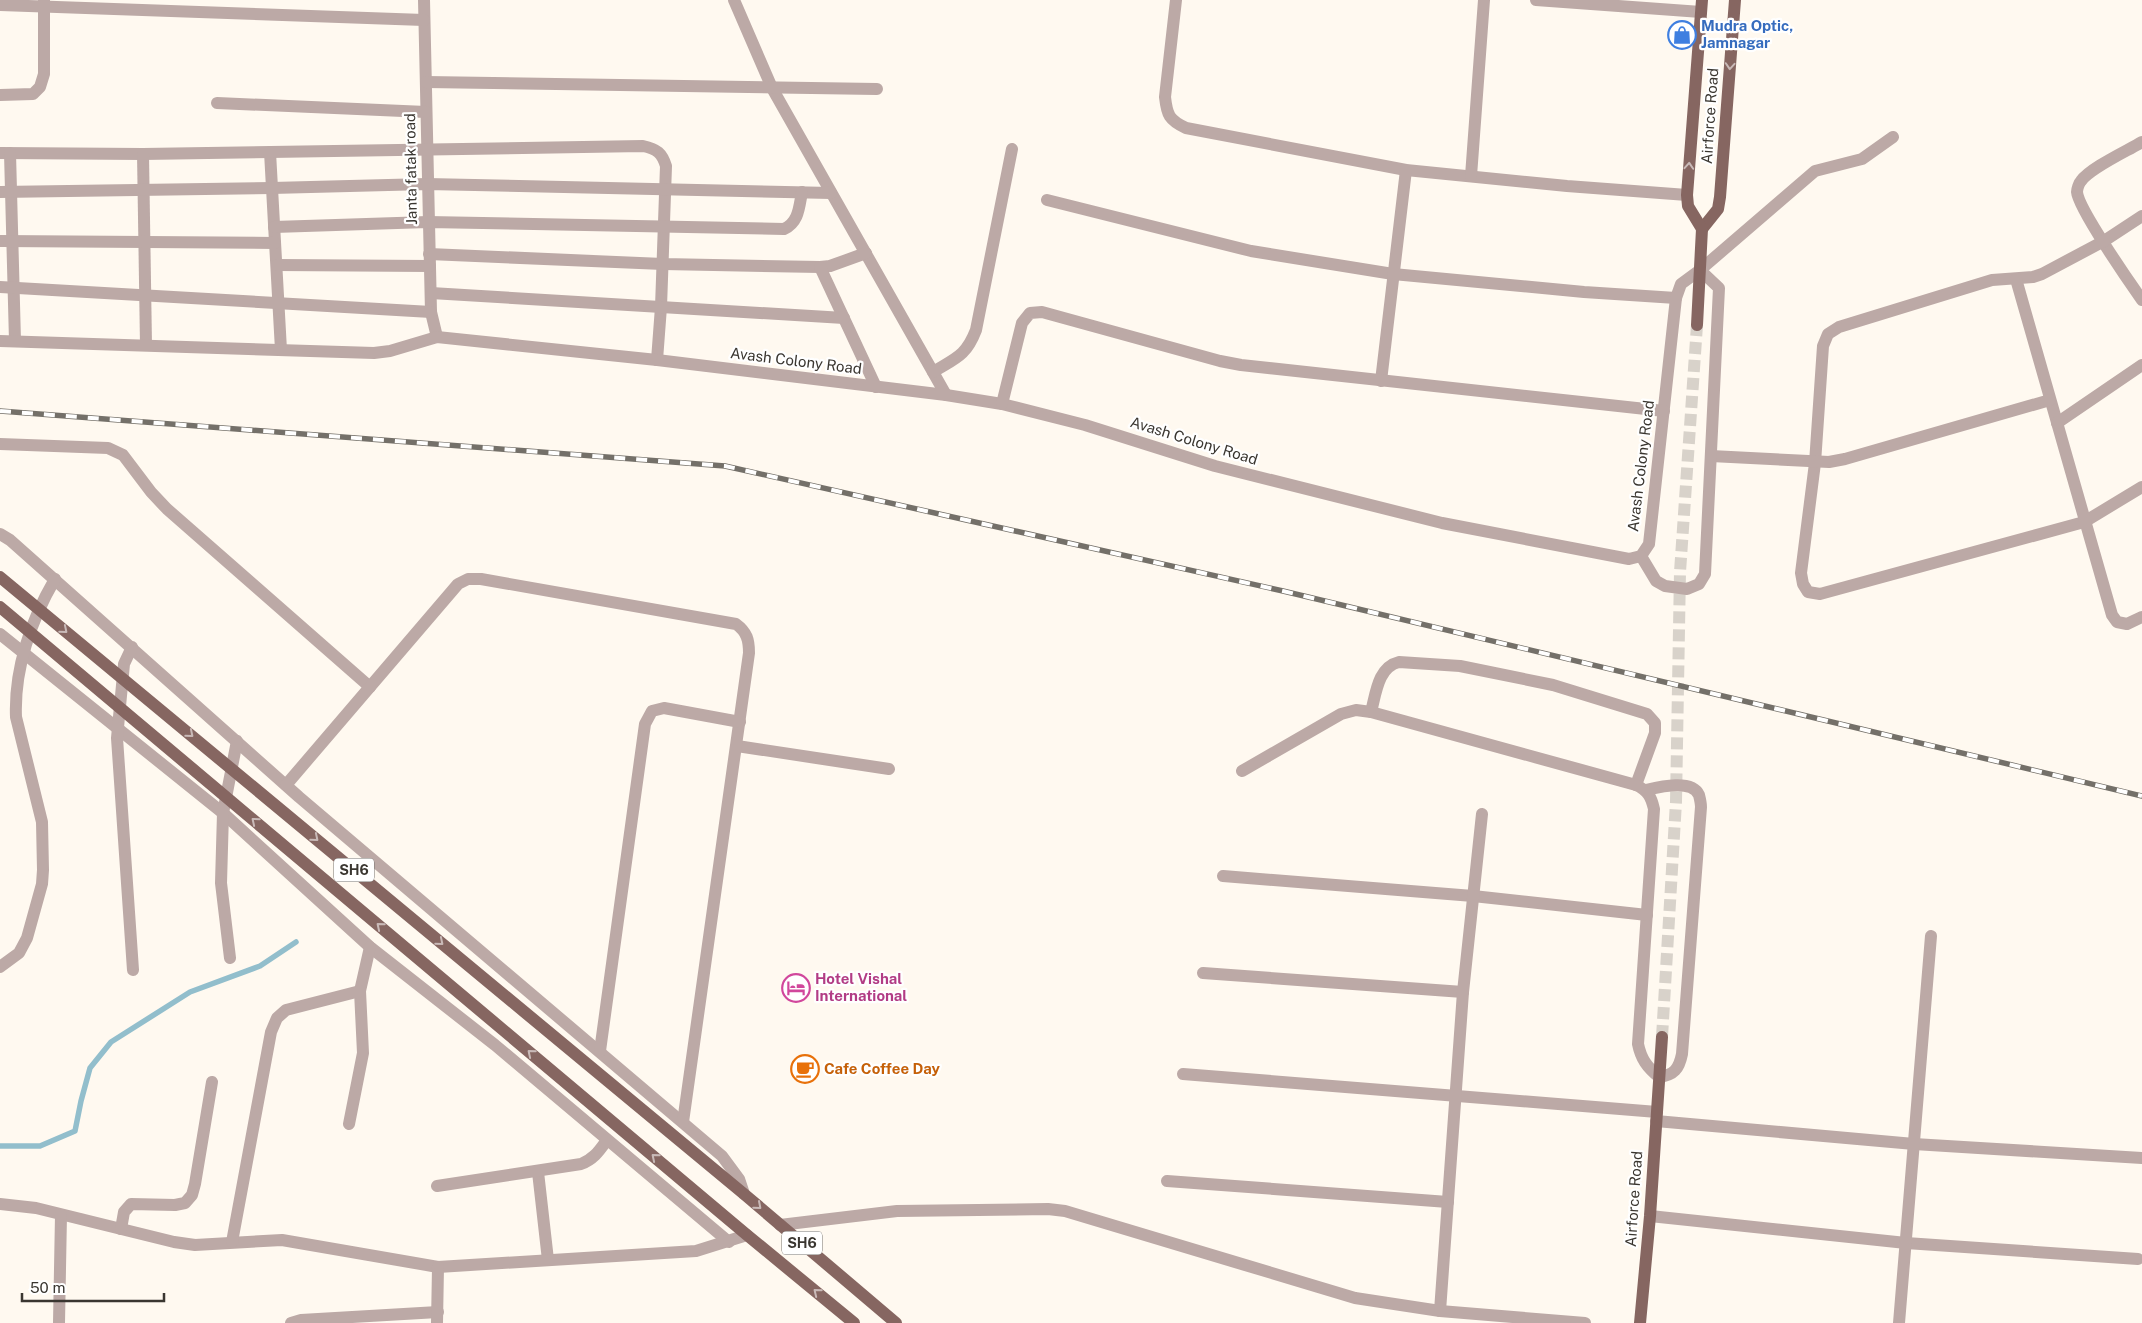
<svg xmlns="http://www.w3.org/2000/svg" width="2142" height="1323" font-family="'Public Sans',sans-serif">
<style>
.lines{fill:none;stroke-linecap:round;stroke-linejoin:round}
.stream{stroke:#92becc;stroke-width:5.5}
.major-tunnel{stroke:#d8d2ca;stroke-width:12;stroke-dasharray:12 6;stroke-linecap:butt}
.minor{stroke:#bca9a6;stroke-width:12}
.major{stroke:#866661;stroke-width:12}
.rail-casing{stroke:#747069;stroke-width:5.5}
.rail{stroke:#fff;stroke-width:4;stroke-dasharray:11;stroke-linecap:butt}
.oneway{stroke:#c9bab8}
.labels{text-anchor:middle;stroke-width:4.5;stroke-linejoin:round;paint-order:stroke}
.shield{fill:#fff;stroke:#75726e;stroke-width:1}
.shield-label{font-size:14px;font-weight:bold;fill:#3a3630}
.shop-label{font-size:15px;font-weight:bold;fill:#366cbe;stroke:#fff;text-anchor:start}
.street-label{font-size:15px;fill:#3a3630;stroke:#fff}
.hotel-label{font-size:15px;font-weight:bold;fill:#b23c85;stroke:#fff;text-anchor:start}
.food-label{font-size:15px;font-weight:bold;fill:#c56008;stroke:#fff;text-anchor:start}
</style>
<rect width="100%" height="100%" fill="#fff9f0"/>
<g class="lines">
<polyline class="stream" points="0,1146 40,1146 75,1131 81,1101 90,1068 111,1042 190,992 260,966 296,942"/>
<polyline class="major-tunnel" points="1662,1037 1676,802 1680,572 1697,325"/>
<g class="minor">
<polyline points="424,0 431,312 437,337"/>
<polyline points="734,0 772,88 946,395"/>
<path d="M1176,0l-11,97c2,18 4,23 21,31l220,42 161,16 120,9"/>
<polyline points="1536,0 1701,12"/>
<polyline points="0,5 424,20"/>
<polyline points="426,82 877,89"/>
<polyline points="0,95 33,94 40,87 44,74 44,0"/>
<polyline points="217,103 426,112"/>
<path d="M2142,142c-15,9 -52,26 -61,39 -2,2 -4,8 -4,11 1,16 53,91 65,108"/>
<polyline points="270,152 281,350"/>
<path d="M0,153l143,1 500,-8c14,3 19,7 23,20l-5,141 -4,53"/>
<polyline points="10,153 15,341"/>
<polyline points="143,154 146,345"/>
<polyline points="1471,176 1484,0"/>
<polyline points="0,192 272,188 427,184 831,193"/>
<polyline points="1047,200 1251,251 1393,274 1584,292 1676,298"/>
<polyline points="2142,216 2104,241 2042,274 2033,277 1992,280 1839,327 1828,334 1823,346 1815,463 1801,573 1803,584 1808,592 1820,594 2084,522 2142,487"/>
<path d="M274,227l154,-5 356,7c15,-7 15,-22 18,-37"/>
<polyline points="0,241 275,243"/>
<polyline points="429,254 663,264 820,267 830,266 866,253"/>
<polyline points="277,265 430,266"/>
<polyline points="820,267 876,387"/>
<polyline points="2016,279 2112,615 2117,622 2127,624 2142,617"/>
<polyline points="0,287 431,312"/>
<polyline points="431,293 844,318"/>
<polyline points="0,341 374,353 390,351 437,337 657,360 946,395 1002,404 1085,425 1215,466 1442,523 1629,559 1641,556 1649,544 1676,298 1681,284 1700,270 1815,171 1862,159 1893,137"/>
<path d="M933,372c23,-14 33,-16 43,-42l36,-181"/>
<polyline points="1381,381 1406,170"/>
<polyline points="1002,404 1022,323 1030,313 1042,312 1220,361 1241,365 1664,411"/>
<polyline points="2057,423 2142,365"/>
<polyline points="0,444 108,448 123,455 151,492 167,509 370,687"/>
<polyline points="1711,456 1829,462 1845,459 2050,400"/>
<polyline points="0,534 10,540 299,797 722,1156 739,1179 744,1194"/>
<polyline points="1641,556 1656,581 1665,586 1687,589 1699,584 1705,574 1719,288 1700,270"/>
<polyline points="0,634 223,813 370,947 495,1045 729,1242"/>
<polyline points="132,647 124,664 117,738 133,970"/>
<path d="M1371,712c5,-19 7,-45 28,-50l61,4 93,19 94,29 8,9v10l-19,52"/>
<polyline points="737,746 889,769"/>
<path d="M1242,771l99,-57 15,-4 15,2 265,73c12,6 15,11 18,24l-16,235c3,15 9,23 21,33 15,-2 20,-8 23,-23l19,-247c0,-3 -1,-8 -2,-12 -7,-16 -40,-8 -53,-5"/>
<path d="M286,785l172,-201 10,-5h13l255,45c11,8 13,16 13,29l-66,469"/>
<polyline points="1223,876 1473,896 1647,915"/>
<polyline points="230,958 221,883 223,813 237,741"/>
<path d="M0,967l19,-14 8,-15 15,-54 1,-14 -1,-48 -26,-105c-2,-48 15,-97 39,-138"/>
<polyline points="1203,973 1463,992"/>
<polyline points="600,1051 645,724 652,711 664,708 740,722"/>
<polyline points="1183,1074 1657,1112"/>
<polyline points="1656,1121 1914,1144 2142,1158"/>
<polyline points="349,1124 363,1053 360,991 370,947"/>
<polyline points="538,1172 548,1260"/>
<polyline points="1167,1181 1448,1202"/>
<path d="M437,1186l144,-22c13,-5 18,-13 26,-24"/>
<polyline points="0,1204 36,1208 174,1242 195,1245 282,1240 438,1267 696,1251 747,1235"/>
<polyline points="1650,1216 1906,1243 2138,1259"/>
<polyline points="780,1225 897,1211 1048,1209 1065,1211 1355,1298 1440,1311 1585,1323"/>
<polyline points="121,1229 124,1212 131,1204 175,1205 185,1203 192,1195 195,1184 212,1082"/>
<polyline points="232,1242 271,1032 277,1018 286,1010 360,991"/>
<polyline points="1440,1311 1463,992 1482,814"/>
<polyline points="59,1323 61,1215"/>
<polyline points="291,1323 301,1320 438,1312"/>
<polyline points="437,1323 438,1267"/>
<polyline points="1899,1323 1931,936"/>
</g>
<g class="major">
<polyline points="1702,229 1718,209 1720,197 1735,0"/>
<polyline points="1697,325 1702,229 1688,206 1687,195 1702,0"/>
<polyline points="0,577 744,1194 896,1323"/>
<polyline points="0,607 747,1235 854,1323"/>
<polyline points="1640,1323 1650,1216 1662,1037"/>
</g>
<defs>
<polyline id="rail" points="0,411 725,466 1283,591 2142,796"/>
</defs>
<use href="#rail" class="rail-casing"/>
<use href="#rail" class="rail"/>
</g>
<defs><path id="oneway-chevron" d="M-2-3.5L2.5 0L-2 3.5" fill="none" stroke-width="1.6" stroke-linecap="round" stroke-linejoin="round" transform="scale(1.25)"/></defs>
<g class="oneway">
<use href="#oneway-chevron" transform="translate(1730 66) rotate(94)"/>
<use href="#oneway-chevron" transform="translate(1689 166) rotate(-86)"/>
<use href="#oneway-chevron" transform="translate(64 630) rotate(40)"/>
<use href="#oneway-chevron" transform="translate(190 734) rotate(40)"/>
<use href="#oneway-chevron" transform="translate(255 821) rotate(-140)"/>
<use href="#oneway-chevron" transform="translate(315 838) rotate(40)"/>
<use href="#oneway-chevron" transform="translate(380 926) rotate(-140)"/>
<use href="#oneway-chevron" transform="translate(440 942) rotate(40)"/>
<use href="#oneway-chevron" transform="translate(531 1053) rotate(-140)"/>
<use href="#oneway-chevron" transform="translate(655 1157) rotate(-140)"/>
<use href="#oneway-chevron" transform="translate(758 1206) rotate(41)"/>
<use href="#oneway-chevron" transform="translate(817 1292) rotate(-141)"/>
</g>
<defs>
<symbol id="shop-ring" viewBox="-11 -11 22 22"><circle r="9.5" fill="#fff" stroke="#3f7fe0" stroke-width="1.5"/><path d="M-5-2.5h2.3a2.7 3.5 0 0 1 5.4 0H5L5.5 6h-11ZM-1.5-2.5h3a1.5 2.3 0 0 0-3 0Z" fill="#3f7fe0"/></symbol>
<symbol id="hotel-ring" viewBox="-11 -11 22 22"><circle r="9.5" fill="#fff" stroke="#d1479c" stroke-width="1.5"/><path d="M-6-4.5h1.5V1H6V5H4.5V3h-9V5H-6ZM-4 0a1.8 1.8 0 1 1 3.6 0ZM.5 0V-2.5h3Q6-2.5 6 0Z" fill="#d1479c"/></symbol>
<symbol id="cafe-ring" viewBox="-11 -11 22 22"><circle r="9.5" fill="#fff" stroke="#e8710a" stroke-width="1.5"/><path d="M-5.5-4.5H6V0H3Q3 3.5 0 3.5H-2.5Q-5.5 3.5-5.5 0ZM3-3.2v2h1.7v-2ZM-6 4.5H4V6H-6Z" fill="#e8710a"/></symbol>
</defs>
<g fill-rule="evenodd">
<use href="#shop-ring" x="1666" y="19" width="32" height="32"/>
<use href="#hotel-ring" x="780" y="972" width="32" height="32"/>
<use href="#cafe-ring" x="789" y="1053" width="32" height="32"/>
</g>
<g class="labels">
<g class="shield">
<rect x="334" y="858.5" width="40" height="23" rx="4"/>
<rect x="782" y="1231.5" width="40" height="23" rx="4"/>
</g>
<g class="shield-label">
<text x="354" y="875">SH6</text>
<text x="802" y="1248">SH6</text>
</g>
<g class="shop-label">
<text x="1701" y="31">Mudra Optic,<tspan x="1701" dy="17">Jamnagar</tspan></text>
</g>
<g class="street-label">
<text transform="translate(1710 116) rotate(-86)" y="5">Airforce Road</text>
<text transform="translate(411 169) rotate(-91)" y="5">Janta fatak road</text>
<text transform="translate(796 361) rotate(7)" y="5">Avash Colony Road</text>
<text transform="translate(1194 441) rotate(17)" y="5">Avash Colony Road</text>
<text transform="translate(1641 466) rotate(-83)" y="5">Avash Colony Road</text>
<text transform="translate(1634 1199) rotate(-86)" y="5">Airforce Road</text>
</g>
<g class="hotel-label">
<text x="815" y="984">Hotel Vishal<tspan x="815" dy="17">International</tspan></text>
</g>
<g class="food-label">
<text x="824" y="1074">Cafe Coffee Day</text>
</g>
</g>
<path d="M22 1293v8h142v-8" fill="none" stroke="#3a3630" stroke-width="2.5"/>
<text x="30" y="1293" font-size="15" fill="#3a3630" stroke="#ffffff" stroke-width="4" paint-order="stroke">50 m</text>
</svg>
